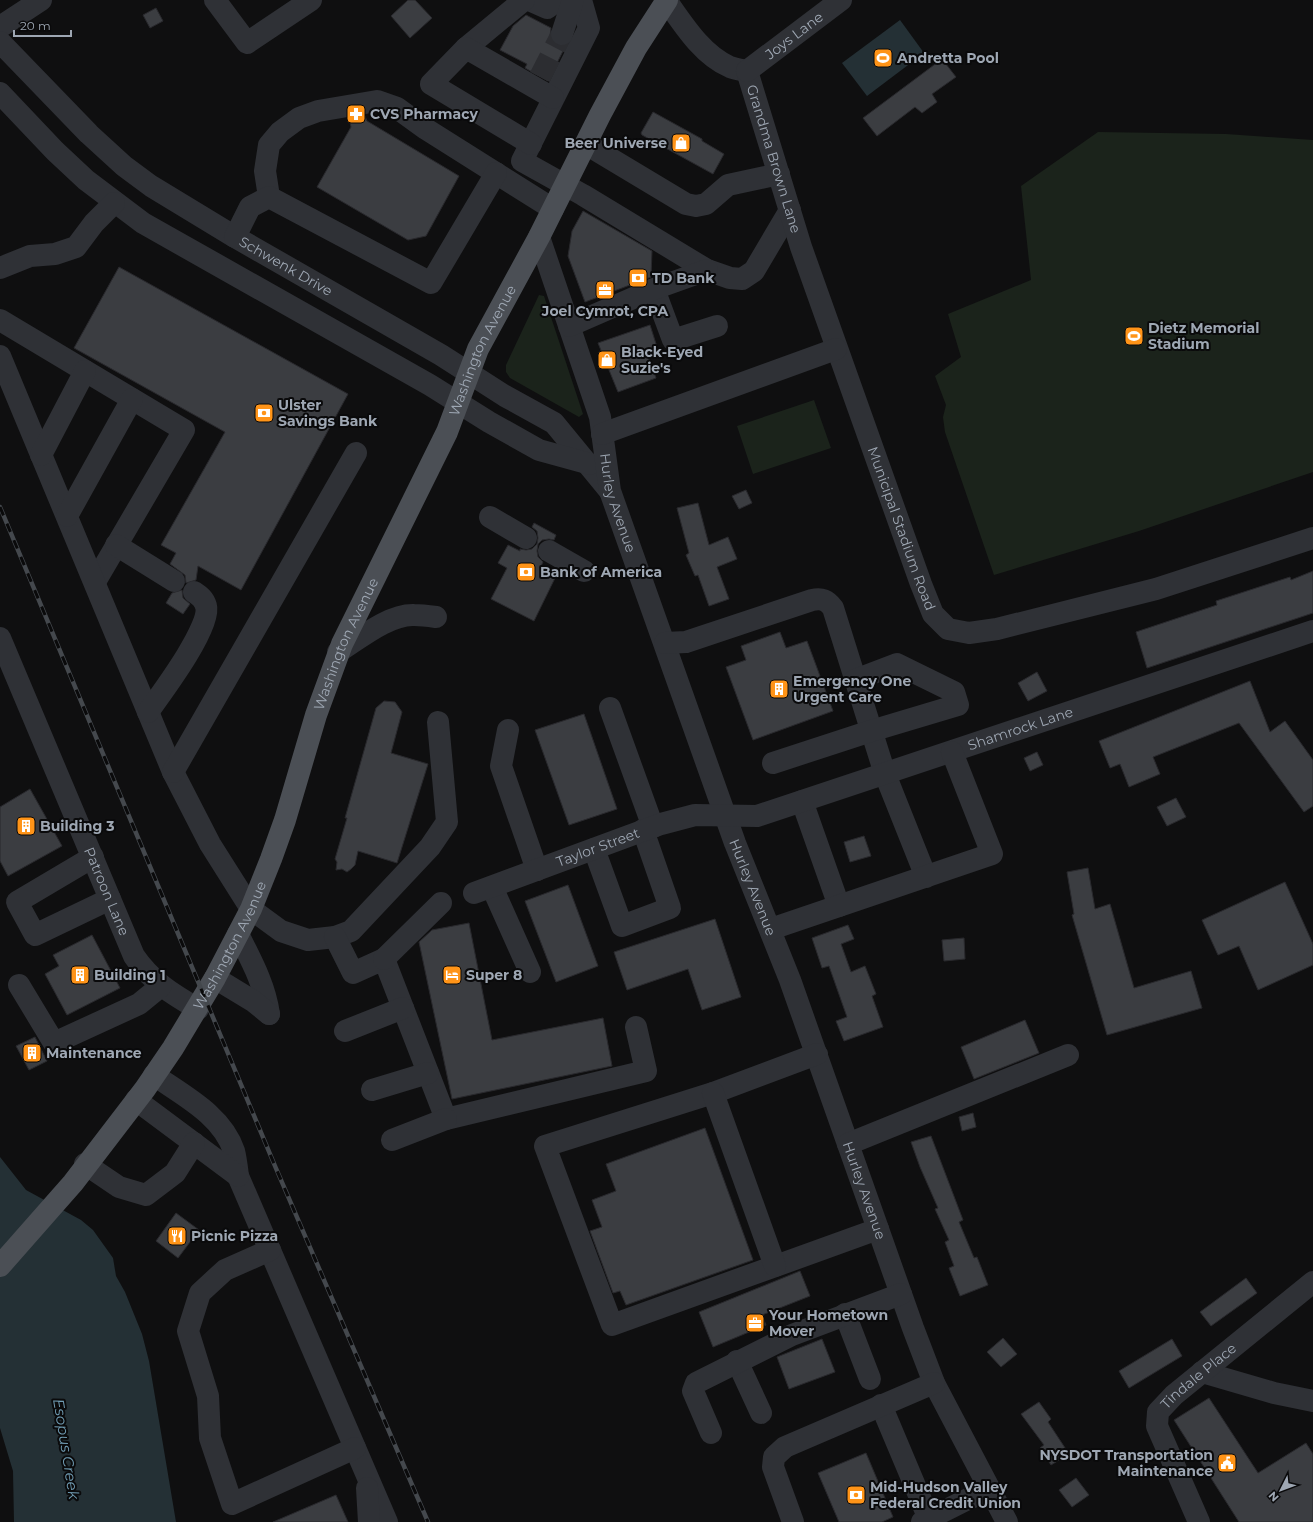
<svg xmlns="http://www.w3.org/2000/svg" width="1313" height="1522" font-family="Montserrat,sans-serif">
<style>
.green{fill:#1b231b}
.water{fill:#243035}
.building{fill:#3b3d41;stroke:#29292d}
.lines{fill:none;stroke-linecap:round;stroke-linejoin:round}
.minor-tunnel{stroke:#2c2d31;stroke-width:22;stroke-dasharray:22 11;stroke-linecap:butt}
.minor{stroke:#2f3136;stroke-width:22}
.major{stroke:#4b4f55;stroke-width:22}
.rail-casing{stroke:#44484d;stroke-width:4.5}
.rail{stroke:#0a0a0b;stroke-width:3;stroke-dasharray:9;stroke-linecap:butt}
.labels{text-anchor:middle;stroke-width:4;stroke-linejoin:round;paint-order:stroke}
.street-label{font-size:14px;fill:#9ea7b3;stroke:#0a0a0b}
.poi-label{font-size:14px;font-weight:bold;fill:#9ea7b3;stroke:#0a0a0b;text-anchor:start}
.water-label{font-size:15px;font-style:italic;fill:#709cb3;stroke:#0a0a0b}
</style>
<rect width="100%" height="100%" fill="#0f0f10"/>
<g class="green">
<polygon points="1098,132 1226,134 1313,140 1313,472 1139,531 994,575 945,432 943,417 946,405 935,376 961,357 948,314 1031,280 1021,186"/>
<polygon points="539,295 544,296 583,414 579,417 510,378 506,372 506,365"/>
<polygon points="814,400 831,448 753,474 737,426"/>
</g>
<g class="water">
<polygon points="900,20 924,53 867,96 842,63"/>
<polygon points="0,1157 26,1190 81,1220 93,1230 113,1258 116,1276 125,1292 142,1334 149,1361 176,1522 14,1522 13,1471 0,1428"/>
</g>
<g class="building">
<polygon points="408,0 415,0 432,18 410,38 391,16"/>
<polygon points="156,8 163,21 150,28 143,15"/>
<polygon points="526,15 551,28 550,36 553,43 559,46 566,45 548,81 525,68 527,64 500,50 513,26"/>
<polygon points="942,59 956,77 932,94 937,102 922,113 915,107 877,136 863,118"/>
<polygon points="653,112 702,139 702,141 724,154 713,174 642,135 641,133"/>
<polygon points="365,116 367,121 459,176 426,236 408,240 317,187 351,127 349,118"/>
<polygon points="583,211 652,251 651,277 585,302 568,256 572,231"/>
<polygon points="119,267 348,394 241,590 198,566 196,580 186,583 185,575 170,564 176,553 161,545 225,432 74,348"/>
<polygon points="650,325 657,347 646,351 656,378 618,392 598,343"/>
<polygon points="746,490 752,503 739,509 732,496"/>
<polygon points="698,503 709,545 728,537 737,559 717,567 729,599 709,606 698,575 695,576 686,555 689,553 677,508"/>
<polygon points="534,523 556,535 554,540 549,539 542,540 538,544 537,551 538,557 543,562 540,568 556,576 534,621 491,599 507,568 498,563 508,545 520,551 520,549 526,550 532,549 537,544 538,538 537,531 532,527"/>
<polygon points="1313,571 1313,613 1147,668 1136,632 1217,605 1216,601 1290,577 1291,580"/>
<polygon points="182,590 183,598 190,604 183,614 166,603 172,593"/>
<polygon points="780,632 786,648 807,641 833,711 753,740 726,667 746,660 741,646"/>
<polygon points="1037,672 1047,691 1028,701 1018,683"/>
<polygon points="1250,681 1270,732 1285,721 1313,760 1313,806 1304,812 1239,723 1153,757 1160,774 1129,787 1120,764 1110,768 1099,741"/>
<polygon points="384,701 395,702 402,712 391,753 428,764 397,863 358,851 355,865 351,869 347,872 342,869 336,870 337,862 335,859 347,818 345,818 376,708"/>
<polygon points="584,714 617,809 569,825 535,730"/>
<polygon points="1037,752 1043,765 1030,771 1024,758"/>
<polygon points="30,789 62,846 8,876 0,861 0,807"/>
<polygon points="1176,798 1186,817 1167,826 1157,807"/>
<polygon points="864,836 871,856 850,862 844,842"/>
<polygon points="1088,868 1095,909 1110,904 1134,988 1191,971 1202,1008 1107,1035 1072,915 1074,914 1067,872"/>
<polygon points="1285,882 1313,944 1313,965 1258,990 1239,946 1218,955 1202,920"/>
<polygon points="568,885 598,966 556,982 525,901"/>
<polygon points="715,919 741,997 702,1010 688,969 627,990 614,952"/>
<polygon points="469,923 492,1040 603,1018 612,1066 452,1099 419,942 432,930"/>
<polygon points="848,925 854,939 841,944 851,972 865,966 876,994 872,996 883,1027 844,1041 836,1021 847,1017 829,966 822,968 812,938"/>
<polygon points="92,935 120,988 67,1015 45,974 59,966 53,955"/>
<polygon points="964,938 965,959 944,961 942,940"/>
<polygon points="1025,1020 1039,1053 974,1079 961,1047"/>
<polygon points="35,1037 47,1061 29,1070 16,1046"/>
<polygon points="973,1113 976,1127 962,1131 959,1117"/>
<polygon points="705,1128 753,1260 626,1305 620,1291 613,1293 590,1231 602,1227 592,1200 616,1191 606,1164"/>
<polygon points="931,1136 963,1220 959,1222 974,1258 977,1257 988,1285 960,1296 949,1268 954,1266 945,1242 949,1240 935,1209 938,1208 920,1167 911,1142"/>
<polygon points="176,1213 199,1230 178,1258 156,1241"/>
<polygon points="800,1271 810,1296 762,1315 766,1325 713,1347 699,1312"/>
<polygon points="1246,1278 1257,1293 1211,1326 1200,1312"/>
<polygon points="1003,1338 1017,1354 1001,1367 987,1352"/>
<polygon points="822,1339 835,1372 789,1389 777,1357"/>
<polygon points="1172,1339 1182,1356 1129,1388 1119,1371"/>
<polygon points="1209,1398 1258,1473 1306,1443 1313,1454 1313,1522 1239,1522 1174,1420"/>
<polygon points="1039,1402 1051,1419 1048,1422 1069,1454 1051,1465 1040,1448 1044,1445 1021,1414"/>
<polygon points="866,1453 893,1517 882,1522 839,1522 818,1473"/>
<polygon points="1076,1478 1089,1495 1072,1507 1059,1490"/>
<polygon points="336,1495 348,1522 273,1522"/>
</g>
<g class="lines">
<polyline class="minor-tunnel" points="540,77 562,34"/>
<g class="minor">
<polyline points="215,0 247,43 311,0"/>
<polyline points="529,0 547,8 558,0"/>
<polyline points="581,0 589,28 522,161 583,195 707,270 730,278 742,279 754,271 790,210"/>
<path d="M666,0c17,24 36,55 64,67 5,2 12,3 17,4"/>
<polyline points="0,27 41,0"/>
<polyline points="562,34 573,0"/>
<path id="s1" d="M0,42l89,92 35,32 27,20 84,51 206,118 64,41 49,27 55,67"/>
<polyline points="466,48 524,0"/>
<path id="s2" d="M747,71l54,176 120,337 12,30 15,15 21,4 28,-4 159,-40 157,-51"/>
<path id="s3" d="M747,71l94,-71"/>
<polyline points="0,93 55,151 86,180 143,223 430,385 489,422 539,450 590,464"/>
<polyline points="531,144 431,84 466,48 553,98"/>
<polyline points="586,144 686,204 696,206 706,204 728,185 779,174"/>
<polyline points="269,197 265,171 269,145 280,132 299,118 318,111 377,101 397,108 426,129 553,209"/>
<polyline points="235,237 250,207 269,197 431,283 496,173"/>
<path id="s4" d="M539,237l61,180 10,74 125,352 55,137 123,348 21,55 73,139"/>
<polyline points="0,268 30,256 55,254 76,247 94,223 114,203"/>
<polyline points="654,289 673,340 717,326"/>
<polyline points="0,320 184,430 95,582"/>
<polyline points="569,326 654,289 707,270"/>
<polyline points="0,356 173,772 210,844 251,909 281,931 308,940 335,937 351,931 430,847 447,822 438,722"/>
<polyline points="602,434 836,349"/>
<polyline points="41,455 85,371"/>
<polyline points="67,516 132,399"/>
<polyline points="490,517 526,538"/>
<polyline points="116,545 174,581"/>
<polyline points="549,551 584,571"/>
<path id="s5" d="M0,638l134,318c17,25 38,38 64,53"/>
<path d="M665,643l21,-1 126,-42c10,-2 15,0 21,8l52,166 41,103"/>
<path d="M338,652c21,-13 51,-38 76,-37 8,0 15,1 22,2"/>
<polyline points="610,708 653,827"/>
<path d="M148,712c13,-18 64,-86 58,-106 -2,-7 -6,-10 -12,-14"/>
<polyline points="508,730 501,766 537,870"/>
<polyline points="773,763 871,731 958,705 954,692 897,664 855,680"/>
<polyline points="173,772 356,453"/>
<polyline points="802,801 839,906"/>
<polyline points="594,849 622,926 670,908 643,830"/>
<polyline points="93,857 17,902 35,935 110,899"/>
<polyline points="492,887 530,972"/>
<path id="s6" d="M474,893l187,-69 34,-9 62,1 556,-185"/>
<polyline points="771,929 992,854 952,752"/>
<path d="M238,934c13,26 27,51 31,80"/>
<polyline points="335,937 353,973 384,959 446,1119 646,1071 636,1027"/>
<polyline points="384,959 441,903"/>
<polyline points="215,978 253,1001 269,1014"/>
<polyline points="19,985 54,1043 139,1004 161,986"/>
<polyline points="345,1031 403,1008"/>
<polyline points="817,1054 713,1093 545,1146 612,1325 878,1229"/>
<path d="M154,1075c30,21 68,40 80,76 2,8 3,17 4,25l149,346"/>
<polyline points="372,1090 428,1073"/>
<polyline points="713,1093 775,1266"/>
<polyline points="136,1100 238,1176"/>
<polyline points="392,1140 446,1119"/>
<polyline points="848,1144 1068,1055"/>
<polyline points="85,1164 119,1187 146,1195 175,1173 194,1143"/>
<polyline points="270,1250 225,1270 200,1293 188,1331 208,1396 210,1438 232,1504 355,1448"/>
<polyline points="845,1314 870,1379"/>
<polyline points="737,1361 761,1413"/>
<polyline points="1202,1372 1274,1393 1313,1401"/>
<polyline points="881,1405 929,1519"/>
<polyline points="711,1433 693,1391 696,1383 792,1335 901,1294"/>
<polyline points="367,1488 369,1522"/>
<polyline points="793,1522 773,1467 774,1457 785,1447 934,1383"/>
<polyline points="922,1522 968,1499 990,1490"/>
<path id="s7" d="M1199,1522l-42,-96 1,-14 16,-17 139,-113"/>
</g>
<path class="major" id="s8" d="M0,1266l73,-83 72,-94 28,-41 42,-70 36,-69 20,-50 14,-39 31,-105 26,-71 105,-212 31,-83 61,-112 61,-122 36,-67 31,-48"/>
<defs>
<polyline id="rail" points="0,507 275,1166 428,1522"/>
</defs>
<use href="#rail" class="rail-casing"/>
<use href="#rail" class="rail"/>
</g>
<defs>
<symbol id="stadium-square" viewBox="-11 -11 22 22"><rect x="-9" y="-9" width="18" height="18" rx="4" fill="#ff9418" stroke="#0a0a0b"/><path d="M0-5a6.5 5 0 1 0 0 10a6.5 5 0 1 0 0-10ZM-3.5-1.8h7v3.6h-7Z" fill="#fff"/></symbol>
<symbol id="pharmacy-square" viewBox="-11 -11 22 22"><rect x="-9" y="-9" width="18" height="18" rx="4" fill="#ff9418" stroke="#0a0a0b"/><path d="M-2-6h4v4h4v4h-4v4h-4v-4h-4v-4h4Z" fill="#fff"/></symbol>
<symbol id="shop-square" viewBox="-11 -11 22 22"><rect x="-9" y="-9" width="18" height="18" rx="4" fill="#ff9418" stroke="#0a0a0b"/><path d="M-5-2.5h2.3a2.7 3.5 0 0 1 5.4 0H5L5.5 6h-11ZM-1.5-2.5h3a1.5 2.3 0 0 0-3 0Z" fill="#fff"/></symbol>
<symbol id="bank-square" viewBox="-11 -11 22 22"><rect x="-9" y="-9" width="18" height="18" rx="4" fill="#ff9418" stroke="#0a0a0b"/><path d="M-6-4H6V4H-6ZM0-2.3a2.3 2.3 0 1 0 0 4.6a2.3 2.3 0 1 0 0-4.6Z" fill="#fff"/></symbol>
<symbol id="office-square" viewBox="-11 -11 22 22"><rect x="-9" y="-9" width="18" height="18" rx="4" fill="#ff9418" stroke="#0a0a0b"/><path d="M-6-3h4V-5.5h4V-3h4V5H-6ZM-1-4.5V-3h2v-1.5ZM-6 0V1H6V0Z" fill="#fff"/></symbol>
<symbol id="building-square" viewBox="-11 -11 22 22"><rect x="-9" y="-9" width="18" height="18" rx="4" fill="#ff9418" stroke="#0a0a0b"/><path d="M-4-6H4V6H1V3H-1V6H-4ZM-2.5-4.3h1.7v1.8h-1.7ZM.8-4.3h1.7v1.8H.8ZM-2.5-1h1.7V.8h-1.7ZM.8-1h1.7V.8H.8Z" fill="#fff"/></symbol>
<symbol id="hotel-square" viewBox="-11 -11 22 22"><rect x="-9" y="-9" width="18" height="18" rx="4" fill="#ff9418" stroke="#0a0a0b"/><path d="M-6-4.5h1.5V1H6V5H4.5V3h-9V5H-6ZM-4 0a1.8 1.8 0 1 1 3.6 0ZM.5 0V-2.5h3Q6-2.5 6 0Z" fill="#fff"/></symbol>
<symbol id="restaurant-square" viewBox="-11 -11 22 22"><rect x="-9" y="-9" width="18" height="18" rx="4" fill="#ff9418" stroke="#0a0a0b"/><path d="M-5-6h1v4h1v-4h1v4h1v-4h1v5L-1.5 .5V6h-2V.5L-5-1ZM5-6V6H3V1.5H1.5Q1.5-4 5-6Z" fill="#fff"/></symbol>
<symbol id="civic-square" viewBox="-11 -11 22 22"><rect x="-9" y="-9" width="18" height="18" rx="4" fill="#ff9418" stroke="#0a0a0b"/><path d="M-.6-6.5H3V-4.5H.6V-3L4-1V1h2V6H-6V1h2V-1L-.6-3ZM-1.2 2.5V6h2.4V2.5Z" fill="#fff"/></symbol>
</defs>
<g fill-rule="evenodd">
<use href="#stadium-square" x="872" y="47" width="22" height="22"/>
<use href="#pharmacy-square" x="345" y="103" width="22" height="22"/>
<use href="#shop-square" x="670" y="132" width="22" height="22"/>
<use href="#bank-square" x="627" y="267" width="22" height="22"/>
<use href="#office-square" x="594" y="279" width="22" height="22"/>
<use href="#stadium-square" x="1123" y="325" width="22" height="22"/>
<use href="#shop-square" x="596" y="349" width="22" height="22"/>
<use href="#bank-square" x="253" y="402" width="22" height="22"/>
<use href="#bank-square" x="515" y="561" width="22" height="22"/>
<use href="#building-square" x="768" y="678" width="22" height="22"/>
<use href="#building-square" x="15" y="815" width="22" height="22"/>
<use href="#building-square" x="69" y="964" width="22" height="22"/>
<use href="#hotel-square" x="441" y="964" width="22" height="22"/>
<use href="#building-square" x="21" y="1042" width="22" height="22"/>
<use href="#restaurant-square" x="166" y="1225" width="22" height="22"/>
<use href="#office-square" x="744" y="1312" width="22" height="22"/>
<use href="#civic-square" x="1216" y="1452" width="22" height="22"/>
<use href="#bank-square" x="845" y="1484" width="22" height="22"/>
</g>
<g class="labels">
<g class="street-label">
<text dy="5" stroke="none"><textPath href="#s3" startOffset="59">Joys Lane</textPath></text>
<text dy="5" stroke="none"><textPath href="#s2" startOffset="92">Grandma Brown Lane</textPath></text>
<text dy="5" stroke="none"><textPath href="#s1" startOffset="366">Schwenk Drive</textPath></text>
<text dy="5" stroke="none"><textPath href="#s8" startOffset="1044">Washington Avenue</textPath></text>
<text dy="5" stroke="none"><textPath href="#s4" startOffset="278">Hurley Avenue</textPath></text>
<text dy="5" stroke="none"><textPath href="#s2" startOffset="483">Municipal Stadium Road</textPath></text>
<text dy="5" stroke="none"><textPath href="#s8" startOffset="720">Washington Avenue</textPath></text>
<text dy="5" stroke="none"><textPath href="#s6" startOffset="574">Shamrock Lane</textPath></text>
<text dy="5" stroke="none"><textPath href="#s6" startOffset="132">Taylor Street</textPath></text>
<text dy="5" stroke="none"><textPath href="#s4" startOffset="686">Hurley Avenue</textPath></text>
<text dy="5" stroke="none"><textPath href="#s5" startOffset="275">Patroon Lane</textPath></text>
<text dy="5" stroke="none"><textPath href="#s8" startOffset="396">Washington Avenue</textPath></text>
<text dy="5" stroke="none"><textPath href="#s4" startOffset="1009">Hurley Avenue</textPath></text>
<text dy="5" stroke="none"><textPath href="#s7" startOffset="173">Tindale Place</textPath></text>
</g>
<g class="poi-label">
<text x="897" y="63">Andretta Pool</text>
<text x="370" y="119">CVS Pharmacy</text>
<text x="667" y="148" text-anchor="end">Beer Universe</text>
<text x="652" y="283">TD Bank</text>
<text x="605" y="316" text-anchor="middle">Joel Cymrot, CPA</text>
<text x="1148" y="333">Dietz Memorial<tspan x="1148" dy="16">Stadium</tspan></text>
<text x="621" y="357">Black-Eyed<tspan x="621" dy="16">Suzie's</tspan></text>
<text x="278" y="410">Ulster<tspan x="278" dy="16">Savings Bank</tspan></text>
<text x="540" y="577">Bank of America</text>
<text x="793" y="686">Emergency One<tspan x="793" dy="16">Urgent Care</tspan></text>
<text x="40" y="831">Building 3</text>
<text x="94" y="980">Building 1</text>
<text x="466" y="980">Super 8</text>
<text x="46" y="1058">Maintenance</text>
<text x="191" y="1241">Picnic Pizza</text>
<text x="769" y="1320">Your Hometown<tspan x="769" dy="16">Mover</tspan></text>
<text x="1213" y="1460" text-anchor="end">NYSDOT Transportation<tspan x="1213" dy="16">Maintenance</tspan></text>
<text x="870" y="1492">Mid-Hudson Valley<tspan x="870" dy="16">Federal Credit Union</tspan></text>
</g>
<g class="water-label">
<text transform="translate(66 1449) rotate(81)" y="5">Esopus Creek</text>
</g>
</g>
<g transform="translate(1281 1490) rotate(228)" stroke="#0a0a0b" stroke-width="3" paint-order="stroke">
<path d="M0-3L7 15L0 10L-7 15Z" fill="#9ea7b3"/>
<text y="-6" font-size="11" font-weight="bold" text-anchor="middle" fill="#9ea7b3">N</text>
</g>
<path d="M14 30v6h57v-6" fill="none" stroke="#9ea7b3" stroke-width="2"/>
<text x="20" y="30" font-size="12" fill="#9ea7b3" stroke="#0a0a0b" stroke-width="3" paint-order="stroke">20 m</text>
</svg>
